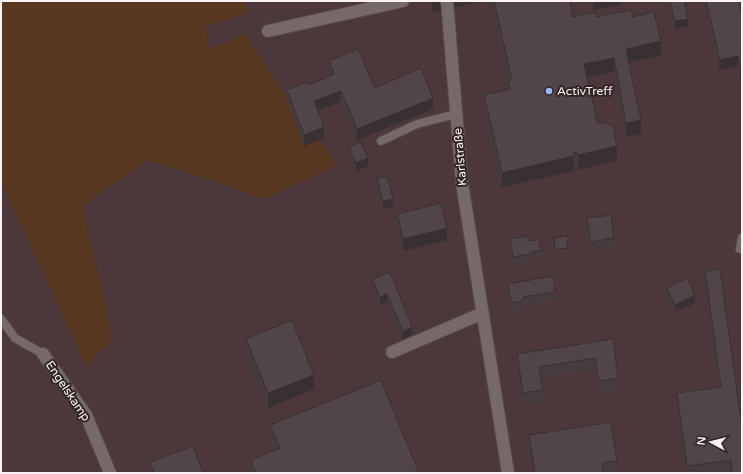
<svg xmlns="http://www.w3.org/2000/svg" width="743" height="474" font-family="'Varela Round',sans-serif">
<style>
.built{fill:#4c383a}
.green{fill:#573720}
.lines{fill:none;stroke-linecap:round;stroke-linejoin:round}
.service-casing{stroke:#584c4d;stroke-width:10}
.minor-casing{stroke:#584c4d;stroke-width:14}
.service{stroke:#776869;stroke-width:8}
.minor{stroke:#776869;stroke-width:12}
.wall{fill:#463b3f}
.shaded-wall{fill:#393033}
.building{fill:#514549;stroke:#393033}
.poi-dot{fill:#9fb3fd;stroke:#322627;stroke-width:1.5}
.labels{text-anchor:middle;stroke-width:4;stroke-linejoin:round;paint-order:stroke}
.poi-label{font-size:12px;fill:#fbf2f3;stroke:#322627;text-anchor:start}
.street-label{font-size:12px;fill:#fbf2f3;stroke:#322627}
</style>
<rect width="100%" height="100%" fill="#3d3031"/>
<polygon class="built" points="244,1 432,1 432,13 484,1 742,1 742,473 1,473 1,182 86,364 107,310 82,206 148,160 238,189 263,199 283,91 246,34 209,50 206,26 248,13"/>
<polygon class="green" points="1,1 244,1 248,13 206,26 209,49 246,34 283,91 338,165 263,199 238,189 148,160 82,206 107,310 112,340 86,365 1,182"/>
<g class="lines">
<defs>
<g id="service">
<polyline points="381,141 417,124 456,114"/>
<polyline points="740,249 742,238"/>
<polyline points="1,319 15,338 43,354"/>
</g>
<g id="minor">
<polyline points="447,1 462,183 508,473"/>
<polyline points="268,31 403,1"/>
<polyline points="392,352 483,313"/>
<polyline points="43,354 86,415 110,473"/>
</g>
</defs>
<use href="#service" class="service-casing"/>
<use href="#minor" class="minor-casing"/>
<use href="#service" class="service"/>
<use href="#minor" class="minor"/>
</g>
<g class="wall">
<polygon points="492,1 570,1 573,17 633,17 661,55 629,62 641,134 626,137 614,72 587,78 598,124 617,161 578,170 577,166 574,166 574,171 502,187 484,109 484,95 508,89 508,81 492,7"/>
<polygon points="591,1 622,1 622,4 593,10"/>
<polygon points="668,1 684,1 688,26 675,29"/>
<polygon points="706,1 742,16 742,76 740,76 738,66 719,70 718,60 706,10"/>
<polygon points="329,61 375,88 433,109 357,140 341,102 318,110 324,138 304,146 287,101 287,90 308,85 331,76 329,72"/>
<polygon points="349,147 368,166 356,171 349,155"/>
<polygon points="377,178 393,206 383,209 377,186"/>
<polygon points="397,214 447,240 403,251 397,226"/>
<polygon points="587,218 614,238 614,246 591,250 587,226"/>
<polygon points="554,238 568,240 567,252 555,253"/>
<polygon points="510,239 529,241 541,250 541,257 531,258 531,261 513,264 510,246"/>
<polygon points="705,271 742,473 686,473 677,408 677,393 719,387 705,285"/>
<polygon points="390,272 412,335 403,339 387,302 380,305 372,287 372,279"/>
<polygon points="508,284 555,292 555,300 523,305 523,309 511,311 508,292"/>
<polygon points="667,288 695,303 675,312 667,295"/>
<polygon points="246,339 314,389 268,408 246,354"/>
<polygon points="613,339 618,378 618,390 599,392 595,369 541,378 543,390 543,401 523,404 517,365 517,354"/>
<polygon points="270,425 419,473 251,473 251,460 275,450 270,439"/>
<polygon points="529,435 617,461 617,473 533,473 529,448"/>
<polygon points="150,462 203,473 150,473"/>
</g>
<g class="shaded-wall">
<polygon points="603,1 622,1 622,4 593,10 593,3"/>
<polygon points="688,19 688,26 675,29 675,21"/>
<polygon points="661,41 661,55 626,63 626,49"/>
<polygon points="738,56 738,66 719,70 719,60"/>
<polygon points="614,58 614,72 584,78 584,64"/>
<rect x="740" y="66" width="2" height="10"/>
<polygon points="341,91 341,102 314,112 314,101"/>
<polygon points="433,98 433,109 357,140 357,129"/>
<polygon points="641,120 641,134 626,137 626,123"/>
<polygon points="324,127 324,138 304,146 304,135"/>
<polygon points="617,146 617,161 578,170 578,155"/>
<polygon points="574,152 574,171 502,187 502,173"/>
<polygon points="368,158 368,166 356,171 356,163"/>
<polygon points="393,199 393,206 383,209 383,201"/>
<polygon points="447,228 447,240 403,251 403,239"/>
<polygon points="387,294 387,302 380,305 380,297"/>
<polygon points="695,295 695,303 675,312 675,305"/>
<polygon points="412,327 412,335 403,339 403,332"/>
<polygon points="314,375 314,389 268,408 268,393"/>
</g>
<g class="building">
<polygon points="494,1 570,1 573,17 594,12 596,17 631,10 633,17 654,12 661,41 626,49 641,120 626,123 614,58 584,64 598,124 605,122 613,127 617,146 578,155 577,152 574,152 574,156 502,173 484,95 510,89 508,81 512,80"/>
<polygon points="593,1 603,1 593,3"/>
<polygon points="670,1 684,1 688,19 675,21"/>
<polygon points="706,1 739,1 742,16 742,66 740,66 738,56 719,60 718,51"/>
<polygon points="358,49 375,88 421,68 433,98 357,129 341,91 314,101 324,127 304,135 287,90 307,82 308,85 334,74 329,61"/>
<polygon points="361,142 368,158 356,163 349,147"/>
<polygon points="387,176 393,199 383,201 377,178"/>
<polygon points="441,203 447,228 403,239 397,214"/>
<polygon points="611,215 614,238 591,242 587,218"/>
<polygon points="528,236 529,241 539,239 541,250 531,252 531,254 513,257 510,239"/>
<polygon points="568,236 567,248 555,249 554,238"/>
<polygon points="720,269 742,427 742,473 732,473 731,460 687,466 677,393 721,387 705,271"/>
<polygon points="390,272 412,327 403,332 387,294 380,297 372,279"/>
<polygon points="553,276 555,292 523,297 523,301 511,303 508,284"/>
<polygon points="687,278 695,295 675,305 667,288"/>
<polygon points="292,320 314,375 268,393 246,339"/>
<polygon points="613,339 618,378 599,381 595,358 539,367 543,390 523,393 517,354"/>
<polygon points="381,380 419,473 256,473 251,460 280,448 270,425"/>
<polygon points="611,422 617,461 602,463 603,473 535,473 529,435"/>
<polygon points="193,446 203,473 154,473 150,462"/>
</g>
<circle class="poi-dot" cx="549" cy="91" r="4"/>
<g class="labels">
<g class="poi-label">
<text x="557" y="95">ActivTreff</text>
</g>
<g class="street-label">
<text transform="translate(460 157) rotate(-95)" y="4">Karlstraße</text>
<text transform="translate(68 391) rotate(56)" y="4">Engelskamp</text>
</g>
</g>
<rect width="743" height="474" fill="none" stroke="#fbf2f3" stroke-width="4"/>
<g transform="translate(711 442) rotate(277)" stroke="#322627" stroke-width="3" paint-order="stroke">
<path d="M0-3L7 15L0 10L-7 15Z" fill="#fbf2f3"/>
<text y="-6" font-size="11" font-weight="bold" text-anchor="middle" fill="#fbf2f3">N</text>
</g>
</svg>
